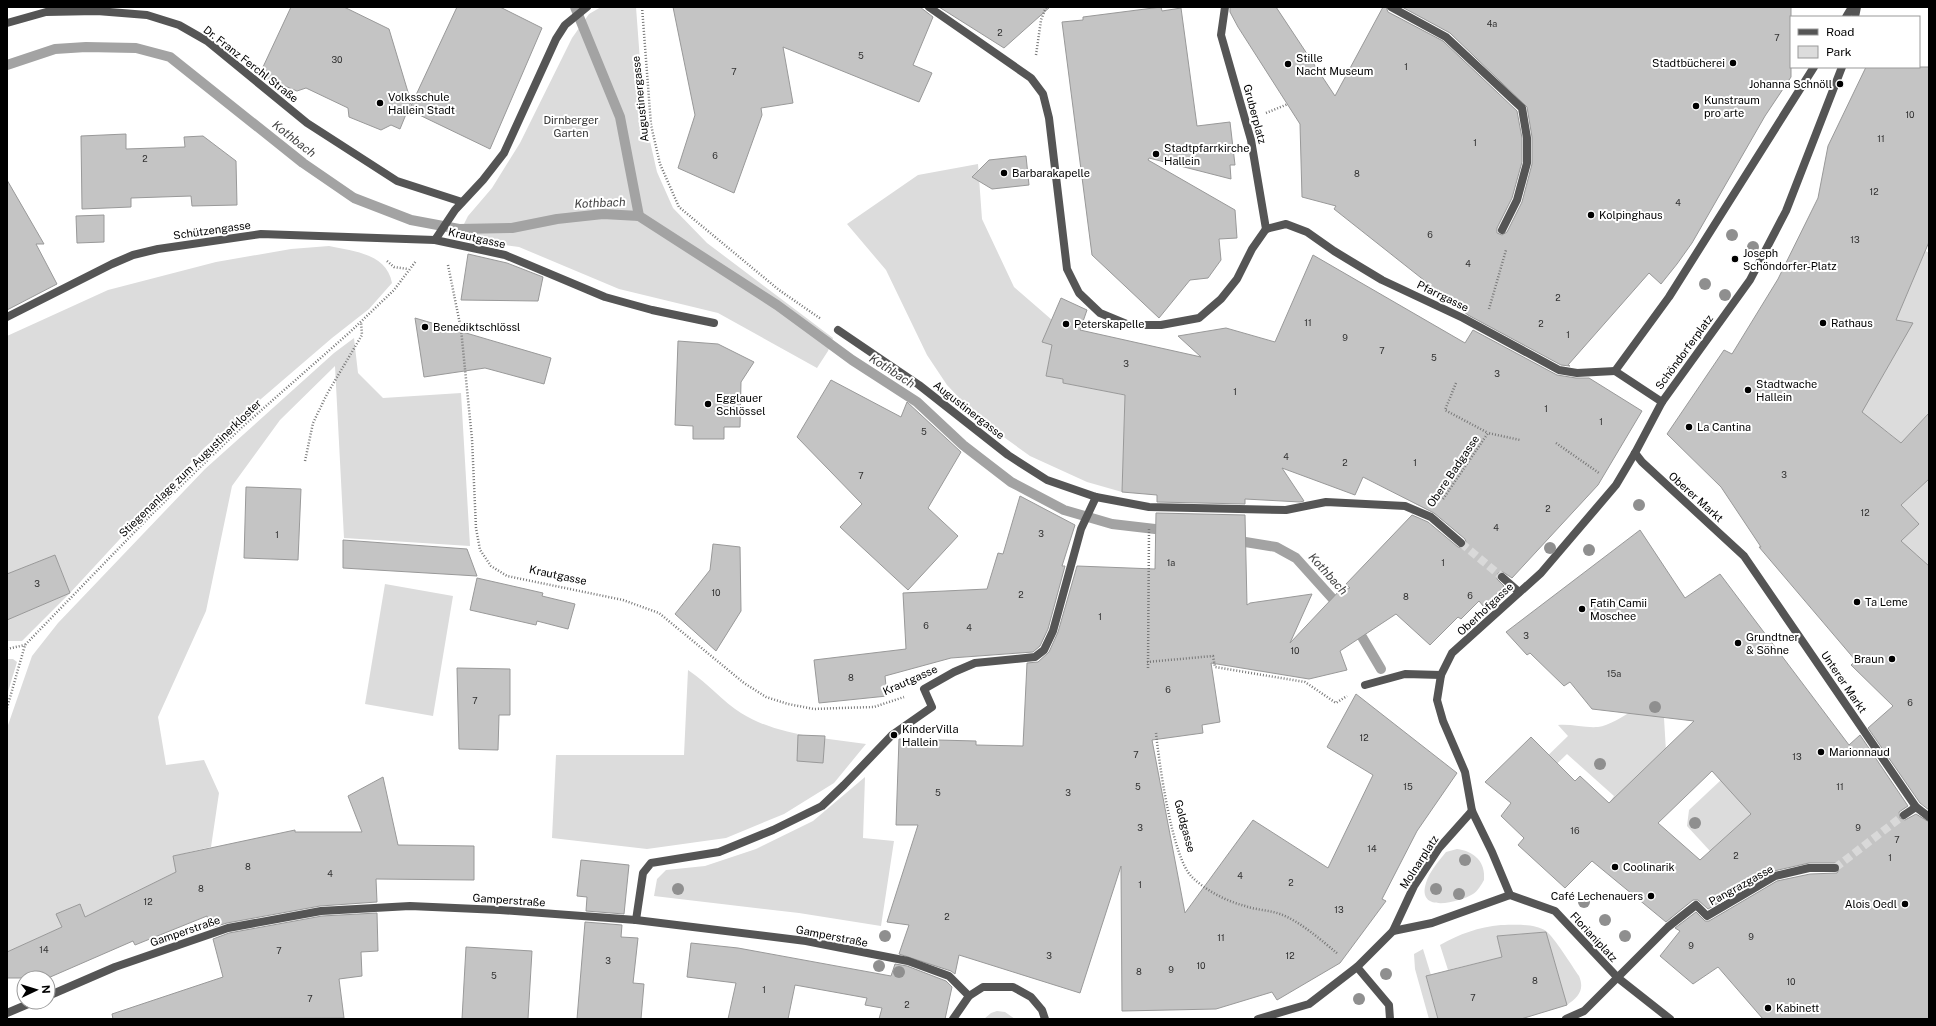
<svg xmlns="http://www.w3.org/2000/svg" width="1936" height="1026" font-family="'Public Sans',sans-serif">
<style>
.green{fill:#dcdcdc}
.lines{fill:none;stroke-linecap:round;stroke-linejoin:round}
.stream{stroke:#a3a3a3;stroke-width:10}
.building{fill:#c4c4c4;stroke:#999;fill-rule:evenodd}
.street-tunnel{stroke:#d9d9d9;stroke-width:8;stroke-dasharray:8 4;stroke-linecap:butt}
.path{stroke:#777;stroke-width:2.5;stroke-dasharray:1 2;stroke-linecap:butt}
.lane{stroke:#555;stroke-width:8}
.street{stroke:#555;stroke-width:8}
.tree{fill:#8f8f8f}
.poi-dot{fill:#000;stroke:#fff;stroke-width:1.5}
.labels{text-anchor:middle;stroke-width:4;stroke-linejoin:round;paint-order:stroke}
.number-label{font-size:9px;fill:#313131}
.poi-label{font-size:11px;fill:#000;stroke:#fff;text-anchor:start}
.street-label{font-size:11px;fill:#000;stroke:#fff}
.park-label{font-size:11px;fill:#333;stroke:#fff}
.water-label{font-size:12px;font-style:italic;fill:#444;stroke:#fff}
</style>
<rect width="100%" height="100%" fill="#fff"/>
<g class="green">
<polygon points="601,7 636,7 644,115 657,172 673,208 707,243 833,338 828,351 817,368 718,313 619,289 519,247 457,238 468,216 492,188 520,143 572,38 589,14"/>
<polygon points="978,164 982,219 1014,287 1052,320 1052,345 1046,376 1063,379 1063,383 1125,395 1122,492 1087,482 1030,456 980,420 947,385 927,355 886,270 847,224 918,175"/>
<polygon points="1910,242 1929,253 1929,423 1924,418 1901,443 1884,429 1881,432 1799,390 1881,379 1903,340 1890,333"/>
<path d="M329,246c25,5 58,8 63,37l-23,26 -37,29 -128,110 -134,145 -48,48h-15v-21l63,-27 -15,-38 -48,19v-238l101,-46 108,-28 75,-13z"/>
<polygon points="354,338 358,373 383,398 461,393 470,546 344,538 335,366 280,420 232,486 206,611 158,717 166,765 204,760 219,793 211,847 173,856 176,872 119,901 87,922 80,905 57,914 62,927 7,952 7,728 32,656 58,623 205,469 334,353"/>
<polygon points="1929,479 1929,578 1923,573 1929,566 1916,554 1909,561 1899,543 1919,524 1901,505"/>
<polygon points="385,584 453,596 433,716 365,704"/>
<polygon points="7,659 13,659 17,662 7,695"/>
<path d="M688,670c20,13 35,32 53,43 37,23 83,25 125,31l-32,39 -50,31 -58,24 -79,11 -95,-11 4,-83h128z"/>
<path d="M1671,682l21,13 -28,23 3,50 -45,47 -13,-12 5,-7 -47,-42 -27,26 -8,-9 36,-35 -10,-11c14,-1 27,3 40,2 21,-3 56,-32 73,-45z"/>
<polygon points="865,777 863,838 894,841 881,926 799,913 654,896 657,879 666,870 705,866 756,849 813,821"/>
<polygon points="1721,780 1751,814 1710,851 1687,826 1689,810"/>
<path d="M1457,849c17,2 29,13 27,31 -3,5 -6,11 -11,14 -13,8 -57,20 -47,-11 3,-11 13,-22 20,-31z"/>
<path d="M1501,925c13,0 33,-2 45,6 8,6 26,35 33,45 6,14 -1,21 -12,29l-21,-73 -49,4 5,21 -54,13 -8,-25c20,-11 38,-18 61,-20z"/>
<polygon points="1423,949 1431,975 1426,977 1438,1019 1429,1019 1415,969 1414,954"/>
<polygon points="997,1011 1005,1012 1015,1019 984,1019 991,1013"/>
</g>
<g class="lines">
<g class="stream">
<polyline points="575,7 620,117 639,216"/>
<polyline points="7,65 55,49 86,47 136,48 170,57 303,163 354,198 411,220 459,229 512,228 557,219 603,214 639,216 777,305 852,360 917,402 963,445 1011,482 1064,510 1112,524 1155,529"/>
<polyline points="1233,540 1276,547 1296,558 1341,608"/>
<polyline points="1355,625 1381,669"/>
</g>
</g>
<g class="building">
<polygon points="291,7 344,7 389,29 411,102 400,129 391,125 381,130 349,117 348,108 306,88 297,91 265,78 263,67"/>
<polygon points="457,7 500,7 542,28 490,149 409,110"/>
<polygon points="673,7 920,7 933,17 913,65 932,73 919,102 783,47 793,103 761,108 762,115 734,193 678,168 695,115"/>
<polygon points="939,7 1050,7 1004,48"/>
<polygon points="1161,7 1162,11 1181,8 1197,126 1230,122 1235,165 1230,165 1231,179 1149,158 1148,160 1235,210 1237,238 1219,239 1221,260 1208,278 1190,280 1159,318 1092,255 1062,22 1083,20 1083,17"/>
<polygon points="1230,7 1276,7 1335,96 1383,7 1386,7 1388,12 1443,41 1517,111 1522,138 1522,162 1512,198 1497,228 1497,233 1502,235 1507,232 1522,202 1532,164 1532,137 1527,107 1450,33 1402,7 1791,7 1791,77 1765,116 1692,243 1677,264 1661,284 1649,273 1568,365 1570,366 1561,365 1468,315 1334,209 1336,206 1302,197 1300,124 1238,27 1230,12"/>
<polygon points="1866,67 1929,67 1929,242 1896,320 1913,323 1862,412 1901,443 1929,413 1929,479 1901,505 1919,524 1901,541 1929,566 1929,810 1920,803 1868,728 1893,706 1851,665 1856,661 1759,547 1761,547 1721,487 1667,434 1724,350 1732,354 1778,279 1818,198 1828,146"/>
<polygon points="126,134 126,149 185,147 184,137 203,136 236,161 237,205 192,206 191,196 131,198 131,207 82,209 81,136"/>
<polygon points="1026,156 1029,185 992,189 972,177 989,160"/>
<polygon points="7,180 44,244 36,244 57,284 7,310"/>
<polygon points="104,215 104,242 77,243 76,216"/>
<polygon points="468,254 507,263 543,277 538,301 461,300"/>
<polygon points="1313,255 1465,343 1473,330 1557,375 1576,378 1589,378 1642,411 1598,485 1512,578 1503,572 1498,573 1497,579 1504,586 1484,607 1479,601 1461,619 1458,617 1430,645 1396,614 1340,651 1347,670 1309,679 1211,663 1220,722 1202,725 1203,733 1152,740 1185,913 1253,820 1328,868 1373,775 1327,747 1356,694 1457,773 1417,831 1382,899 1386,901 1340,963 1277,1000 1272,992 1216,1009 1122,1011 1121,866 1080,993 959,955 955,974 951,971 899,954 909,925 887,922 918,825 896,825 899,739 976,741 976,745 1023,746 1027,663 1038,662 1049,652 1058,632 1077,566 1155,569 1156,513 1245,515 1247,605 1250,603 1312,594 1290,643 1341,589 1350,588 1346,584 1412,515 1428,522 1458,547 1462,548 1465,546 1466,542 1465,539 1434,513 1363,477 1355,495 1282,468 1304,501 1300,502 1245,499 1245,504 1157,502 1157,495 1122,492 1125,395 1063,383 1063,379 1046,376 1052,345 1042,342 1061,298 1087,310 1080,330 1201,357 1178,336 1226,328 1275,342"/>
<polygon points="415,318 551,358 544,384 485,368 424,377"/>
<polygon points="678,341 718,344 754,362 741,382 740,427 724,427 724,439 693,439 693,426 675,425"/>
<polygon points="831,380 901,417 907,402 961,452 928,508 958,536 908,590 840,527 862,504 797,437"/>
<polygon points="246,487 301,489 298,560 244,558"/>
<polygon points="1020,496 1075,525 1062,566 1065,566 1048,629 1040,646 1033,652 951,658 885,676 887,696 819,703 814,660 906,649 903,593 987,589 998,553 1003,554"/>
<path d="M1640,530l45,68 35,-24 129,171 11,-10 48,71 -9,6 1,6 5,2 11,-6 13,8v197h-166l-45,-52 -25,17 -33,-28 20,-25 -5,-3 21,-16 9,9h4l68,-40 33,-7 27,-1 3,-5 -3,-5h-28l-35,8 -66,38 -10,-9h-5l-27,22 -74,-61 -27,27 -47,-43 6,-7 -23,-22 10,-13 -26,-21 46,-45 44,44 5,-5 29,27 85,-82 -102,-12 -22,-27 -6,4 -34,-33 -3,2 -21,-23zM1712,771l39,43 -51,46 -42,-37z"/>
<polygon points="343,540 467,549 477,576 343,568"/>
<polygon points="713,544 740,547 741,611 716,651 675,614 710,570"/>
<polygon points="55,555 70,593 7,620 7,574"/>
<polygon points="477,578 543,593 542,596 575,604 568,629 537,621 536,625 470,610"/>
<polygon points="457,668 510,669 510,715 499,715 498,750 459,749"/>
<polygon points="798,735 825,736 823,763 797,761"/>
<polygon points="383,777 398,845 474,846 474,880 376,879 377,902 320,906 227,923 210,928 207,916 135,945 133,941 48,978 7,978 7,952 62,927 56,914 80,904 85,917 176,872 173,856 295,830 295,832 362,832 348,796"/>
<polygon points="581,860 629,865 624,914 586,911 587,897 577,896"/>
<polygon points="377,913 378,951 361,952 362,976 339,979 344,1018 113,1019 112,1014 223,977 213,939 229,933 322,916"/>
<polygon points="585,922 622,925 621,937 638,938 633,983 644,984 641,1019 577,1019"/>
<polygon points="1546,932 1567,1005 1521,1019 1438,1019 1426,976 1502,957 1497,936"/>
<polygon points="691,943 738,948 891,976 895,964 907,966 946,981 952,987 945,1019 879,1019 882,1008 865,1005 867,998 795,985 788,1019 728,1019 736,983 687,977"/>
<polygon points="466,947 532,951 528,1019 462,1019"/>
</g>
<g class="lines">
<g class="street-tunnel">
<polyline points="1461,543 1502,577"/>
<polyline points="1835,868 1904,815"/>
</g>
<g class="path">
<polyline points="642,7 651,125 660,164 679,207 779,290 821,319"/>
<polyline points="1036,55 1041,20 1046,7"/>
<polyline points="1266,113 1288,104"/>
<polyline points="387,261 394,267 408,269"/>
<polyline points="448,265 461,329 472,439 476,528 480,550 491,566 507,576 623,600 659,613 744,683 766,697 788,704 814,709 841,708 874,707 904,697"/>
<polyline points="1489,309 1506,250"/>
<polyline points="1456,383 1445,410 1488,433"/>
<polyline points="1556,443 1599,473"/>
<polyline points="305,461 313,423 327,394 362,335 361,322"/>
<polyline points="1443,499 1488,433 1520,440"/>
<polyline points="7,649 25,645"/>
<polyline points="1147,662 1213,656 1215,667 1305,682 1336,703 1347,696"/>
<polyline points="1148,668 1149,529"/>
<polyline points="7,708 25,645 153,513 193,474 241,428 349,333 394,290 416,261"/>
<path d="M1156,733c3,29 16,125 36,144 13,13 34,24 53,29 11,4 24,4 35,8 20,7 42,27 58,40"/>
</g>
<g class="lane">
<polyline points="7,23 46,12 97,11 147,15 179,25 207,41 307,123 397,181 462,202"/>
<polyline points="435,240 505,255 605,297 652,310 714,323"/>
<polyline points="1365,685 1405,674 1441,675"/>
<polyline points="636,920 643,873 651,863 719,852 773,830 822,806 844,785 892,735 932,707 924,689 954,672 975,663 1035,657 1044,650 1053,631 1081,529 1096,497"/>
</g>
<g class="street">
<polyline points="929,7 1031,78 1043,94 1049,118 1067,269 1079,293 1100,313 1129,325 1161,325 1199,318 1221,299 1237,279 1252,249 1266,229"/>
<polyline points="1225,7 1221,35 1251,140 1266,229"/>
<polyline points="1391,7 1446,37 1522,108 1527,138 1527,163 1517,200 1502,230"/>
<polyline points="1846,17 1852,7"/>
<polyline points="1855,17 1857,7"/>
<polyline points="1266,229 1286,224 1307,232 1334,251 1382,280 1463,318 1559,370 1577,373 1615,371"/>
<polyline points="7,317 112,264 133,255 158,249 261,234 435,240 455,210 483,180 504,153 556,39 565,25 587,7"/>
<polyline points="838,330 919,385 1008,455 1047,480 1096,497 1149,507 1286,510 1326,502 1405,506 1431,517 1461,543"/>
<polyline points="1662,402 1615,371 1669,297 1814,67"/>
<polyline points="1635,453 1642,462 1744,556 1916,807 1929,817"/>
<polyline points="1502,577 1519,592"/>
<polyline points="1904,815 1916,807"/>
<polyline points="1510,895 1492,852 1472,811 1465,772 1443,721 1437,700 1441,675 1452,653 1541,573 1616,485 1635,453 1662,402 1750,280 1786,211 1842,67"/>
<polyline points="1393,931 1414,886 1439,848 1472,811"/>
<polyline points="1357,967 1389,1005 1390,1019"/>
<polyline points="48,996 115,967 228,928 321,911 410,906 500,910 636,920 806,941 908,961 949,976 969,996"/>
<polyline points="7,1013 33,1002"/>
<polyline points="953,1019 969,996 983,987 1013,987 1031,997 1042,1010 1045,1019"/>
<polyline points="1258,1019 1309,1004 1357,967 1393,931 1432,923 1510,895 1555,911 1618,978 1670,1019"/>
<polyline points="1566,1019 1584,1011 1668,927 1696,905 1707,916 1775,876 1809,868 1835,868"/>
</g>
</g>
<g class="tree">
<circle cx="1732" cy="235" r="6"/>
<circle cx="1753" cy="247" r="6"/>
<circle cx="1705" cy="284" r="6"/>
<circle cx="1725" cy="295" r="6"/>
<circle cx="1639" cy="505" r="6"/>
<circle cx="1550" cy="548" r="6"/>
<circle cx="1589" cy="550" r="6"/>
<circle cx="1655" cy="707" r="6"/>
<circle cx="1600" cy="764" r="6"/>
<circle cx="1695" cy="823" r="6"/>
<circle cx="1465" cy="860" r="6"/>
<circle cx="678" cy="889" r="6"/>
<circle cx="1436" cy="889" r="6"/>
<circle cx="1459" cy="894" r="6"/>
<circle cx="1584" cy="902" r="6"/>
<circle cx="1605" cy="920" r="6"/>
<circle cx="885" cy="936" r="6"/>
<circle cx="1625" cy="936" r="6"/>
<circle cx="879" cy="966" r="6"/>
<circle cx="899" cy="972" r="6"/>
<circle cx="1386" cy="974" r="6"/>
<circle cx="1359" cy="999" r="6"/>
</g>
<g class="poi-dot">
<circle cx="1733" cy="63" r="4"/>
<circle cx="1288" cy="64" r="4"/>
<circle cx="1840" cy="84" r="4"/>
<circle cx="380" cy="103" r="4"/>
<circle cx="1696" cy="106" r="4"/>
<circle cx="1156" cy="154" r="4"/>
<circle cx="1004" cy="173" r="4"/>
<circle cx="1591" cy="215" r="4"/>
<circle cx="1735" cy="259" r="4"/>
<circle cx="1823" cy="323" r="4"/>
<circle cx="1066" cy="324" r="4"/>
<circle cx="425" cy="327" r="4"/>
<circle cx="1748" cy="390" r="4"/>
<circle cx="708" cy="404" r="4"/>
<circle cx="1689" cy="427" r="4"/>
<circle cx="1857" cy="602" r="4"/>
<circle cx="1582" cy="609" r="4"/>
<circle cx="1738" cy="643" r="4"/>
<circle cx="1892" cy="659" r="4"/>
<circle cx="894" cy="735" r="4"/>
<circle cx="1821" cy="752" r="4"/>
<circle cx="1615" cy="867" r="4"/>
<circle cx="1651" cy="896" r="4"/>
<circle cx="1905" cy="904" r="4"/>
<circle cx="1768" cy="1008" r="4"/>
</g>
<g class="labels">
<g class="number-label">
<text x="1492" y="27">4a</text>
<text x="1000" y="36">2</text>
<text x="1777" y="41">7</text>
<text x="861" y="59">5</text>
<text x="337" y="63">30</text>
<text x="1406" y="70">1</text>
<text x="734" y="75">7</text>
<text x="1910" y="118">10</text>
<text x="1881" y="142">11</text>
<text x="1475" y="146">1</text>
<text x="715" y="159">6</text>
<text x="145" y="162">2</text>
<text x="1357" y="177">8</text>
<text x="1874" y="195">12</text>
<text x="1678" y="206">4</text>
<text x="1430" y="238">6</text>
<text x="1855" y="243">13</text>
<text x="1468" y="267">4</text>
<text x="1558" y="301">2</text>
<text x="1308" y="326">11</text>
<text x="1541" y="327">2</text>
<text x="1568" y="338">1</text>
<text x="1345" y="341">9</text>
<text x="1382" y="354">7</text>
<text x="1434" y="361">5</text>
<text x="1126" y="367">3</text>
<text x="1497" y="377">3</text>
<text x="1235" y="395">1</text>
<text x="1546" y="412">1</text>
<text x="1601" y="425">1</text>
<text x="924" y="435">5</text>
<text x="1286" y="460">4</text>
<text x="1345" y="466">2</text>
<text x="1415" y="466">1</text>
<text x="1784" y="478">3</text>
<text x="861" y="479">7</text>
<text x="1548" y="512">2</text>
<text x="1865" y="516">12</text>
<text x="1496" y="531">4</text>
<text x="1041" y="537">3</text>
<text x="277" y="538">1</text>
<text x="1171" y="566">1a</text>
<text x="1443" y="566">1</text>
<text x="37" y="587">3</text>
<text x="716" y="596">10</text>
<text x="1021" y="598">2</text>
<text x="1470" y="599">6</text>
<text x="1406" y="600">8</text>
<text x="1100" y="620">1</text>
<text x="926" y="629">6</text>
<text x="969" y="631">4</text>
<text x="1526" y="639">3</text>
<text x="1295" y="654">10</text>
<text x="1614" y="677">15a</text>
<text x="851" y="681">8</text>
<text x="1168" y="693">6</text>
<text x="475" y="704">7</text>
<text x="1910" y="706">6</text>
<text x="1364" y="741">12</text>
<text x="1136" y="758">7</text>
<text x="1797" y="760">13</text>
<text x="1138" y="790">5</text>
<text x="1408" y="790">15</text>
<text x="1840" y="790">11</text>
<text x="938" y="796">5</text>
<text x="1068" y="796">3</text>
<text x="1140" y="831">3</text>
<text x="1858" y="831">9</text>
<text x="1575" y="834">16</text>
<text x="1897" y="843">7</text>
<text x="1372" y="852">14</text>
<text x="1736" y="859">2</text>
<text x="1890" y="861">1</text>
<text x="248" y="870">8</text>
<text x="330" y="877">4</text>
<text x="1240" y="879">4</text>
<text x="1291" y="886">2</text>
<text x="1140" y="888">1</text>
<text x="201" y="892">8</text>
<text x="148" y="905">12</text>
<text x="1339" y="913">13</text>
<text x="947" y="920">2</text>
<text x="1751" y="940">9</text>
<text x="1221" y="941">11</text>
<text x="1691" y="949">9</text>
<text x="44" y="953">14</text>
<text x="279" y="954">7</text>
<text x="1049" y="959">3</text>
<text x="1290" y="959">12</text>
<text x="608" y="964">3</text>
<text x="1201" y="969">10</text>
<text x="1171" y="973">9</text>
<text x="1139" y="975">8</text>
<text x="494" y="979">5</text>
<text x="1535" y="984">8</text>
<text x="1791" y="985">10</text>
<text x="764" y="993">1</text>
<text x="1473" y="1001">7</text>
<text x="310" y="1002">7</text>
<text x="907" y="1008">2</text>
</g>
<g class="poi-label">
<text x="1296" y="62">Stille<tspan x="1296" dy="13">Nacht Museum</tspan></text>
<text x="1725" y="67" text-anchor="end">Stadtbücherei</text>
<text x="1832" y="88" text-anchor="end">Johanna Schnöll</text>
<text x="388" y="101">Volksschule<tspan x="388" dy="13">Hallein Stadt</tspan></text>
<text x="1704" y="104">Kunstraum<tspan x="1704" dy="13">pro arte</tspan></text>
<text x="1164" y="152">Stadtpfarrkirche<tspan x="1164" dy="13">Hallein</tspan></text>
<text x="1012" y="177">Barbarakapelle</text>
<text x="1599" y="219">Kolpinghaus</text>
<text x="1743" y="257">Joseph<tspan x="1743" dy="13">Schöndorfer-Platz</tspan></text>
<text x="1831" y="327">Rathaus</text>
<text x="1074" y="328">Peterskapelle</text>
<text x="433" y="331">Benediktschlössl</text>
<text x="1756" y="388">Stadtwache<tspan x="1756" dy="13">Hallein</tspan></text>
<text x="716" y="402">Egglauer<tspan x="716" dy="13">Schlössel</tspan></text>
<text x="1697" y="431">La Cantina</text>
<text x="1865" y="606">Ta Leme</text>
<text x="1590" y="607">Fatih Camii<tspan x="1590" dy="13">Moschee</tspan></text>
<text x="1746" y="641">Grundtner<tspan x="1746" dy="13">&amp; Söhne</tspan></text>
<text x="1884" y="663" text-anchor="end">Braun</text>
<text x="902" y="733">KinderVilla<tspan x="902" dy="13">Hallein</tspan></text>
<text x="1829" y="756">Marionnaud</text>
<text x="1623" y="871">Coolinarik</text>
<text x="1643" y="900" text-anchor="end">Café Lechenauers</text>
<text x="1897" y="908" text-anchor="end">Alois Oedl</text>
<text x="1776" y="1012">Kabinett</text>
</g>
<g class="street-label">
<text transform="translate(251 64) rotate(38)" y="4">Dr. Franz Ferchl Straße</text>
<text transform="translate(640 99) rotate(-96)" y="4">Augustinergasse</text>
<text transform="translate(1255 114) rotate(75)" y="4">Gruberplatz</text>
<text transform="translate(212 230) rotate(-8)" y="4">Schützengasse</text>
<text transform="translate(477 238) rotate(13)" y="4">Krautgasse</text>
<text transform="translate(1443 296) rotate(26)" y="4">Pfarrgasse</text>
<text transform="translate(1684 352) rotate(-54)" y="4">Schöndorferplatz</text>
<text transform="translate(969 410) rotate(38)" y="4">Augustinergasse</text>
<text transform="translate(190 468) rotate(-44)" y="4">Stiegenanlage zum Augustinerkloster</text>
<text transform="translate(1453 471) rotate(-56)" y="4">Obere Badgasse</text>
<text transform="translate(1696 497) rotate(42)" y="4">Oberer Markt</text>
<text transform="translate(558 575) rotate(12)" y="4">Krautgasse</text>
<text transform="translate(1485 609) rotate(-43)" y="4">Oberhofgasse</text>
<text transform="translate(910 680) rotate(-24)" y="4">Krautgasse</text>
<text transform="translate(1844 682) rotate(56)" y="4">Unterer Markt</text>
<text transform="translate(1185 826) rotate(75)" y="4">Goldgasse</text>
<text transform="translate(1419 862) rotate(-57)" y="4">Molnarplatz</text>
<text transform="translate(1741 885) rotate(-29)" y="4">Pangrazgasse</text>
<text transform="translate(509 900) rotate(4)" y="4">Gamperstraße</text>
<text transform="translate(185 931) rotate(-19)" y="4">Gamperstraße</text>
<text transform="translate(832 936) rotate(11)" y="4">Gamperstraße</text>
<text transform="translate(1594 937) rotate(47)" y="4">Florianiplatz</text>
</g>
<g class="park-label">
<text x="571" y="124">Dirnberger<tspan x="571" dy="13">Garten</tspan></text>
</g>
<g class="water-label">
<text transform="translate(294 139) rotate(38)" y="4">Kothbach</text>
<text transform="translate(600 203) rotate(-2)" y="4">Kothbach</text>
<text transform="translate(892 371) rotate(33)" y="4">Kothbach</text>
<text transform="translate(1328 574) rotate(48)" y="4">Kothbach</text>
</g>
</g>
<rect width="1936" height="1026" fill="none" stroke="#000000" stroke-width="16"/>
<rect x="1790" y="16" width="130" height="52" fill="#ffffff" stroke="#999999"/>
<rect x="1798" y="29" width="20" height="6" fill="#555555" stroke="#999999"/>
<text x="1826" y="36" font-size="12" fill="#000000">Road</text>
<rect x="1798" y="46" width="20" height="12" fill="#dcdcdc" stroke="#999999"/>
<text x="1826" y="56" font-size="12" fill="#000000">Park</text>
<g transform="translate(36 990) rotate(86)"><circle r="19" fill="#ffffff" stroke="#999999"/>
<path d="M0-3L7 15L0 10L-7 15Z" fill="#000000"/>
<text y="-6" font-size="11" font-weight="bold" text-anchor="middle" fill="#000000">N</text>
</g>
</svg>
